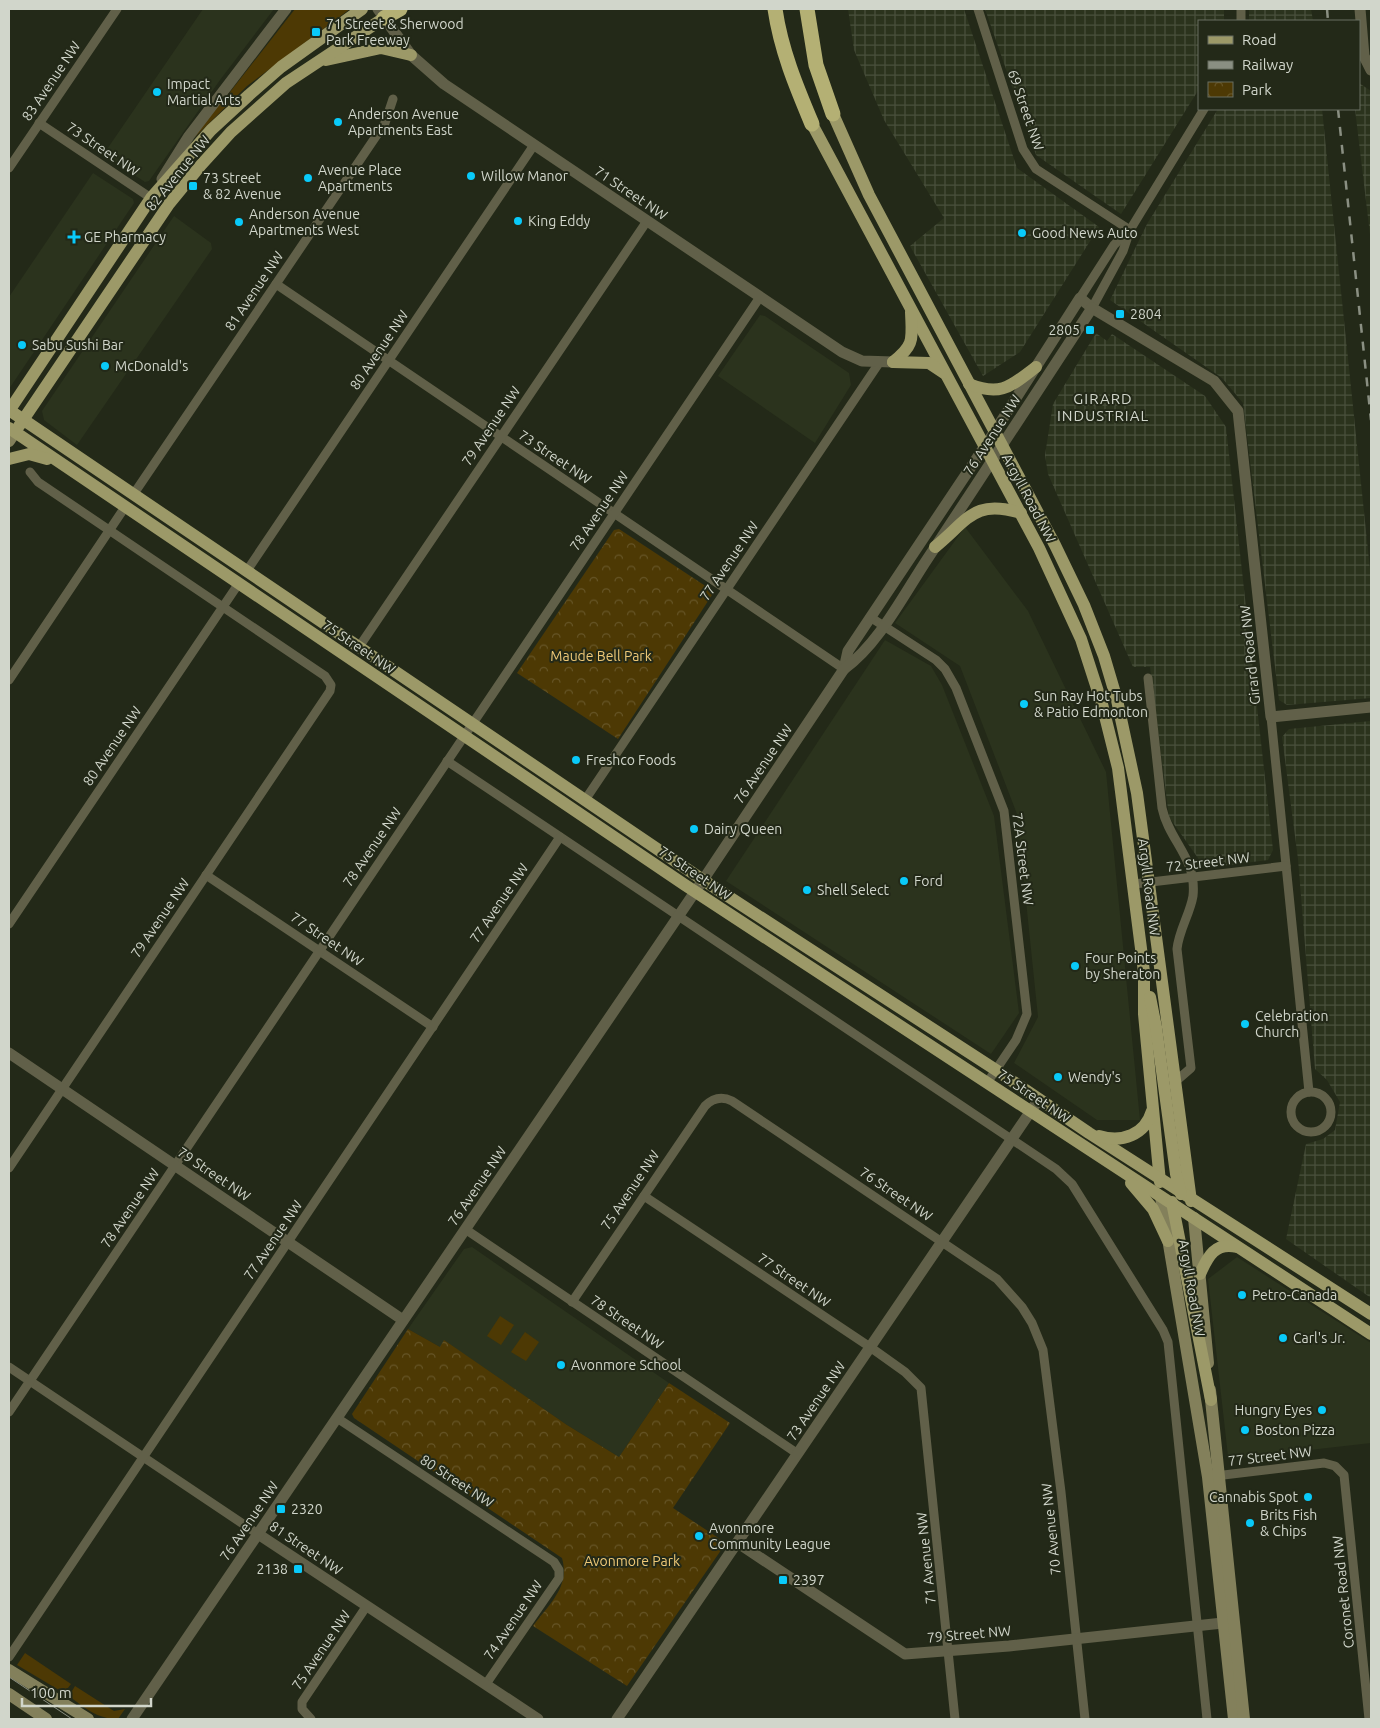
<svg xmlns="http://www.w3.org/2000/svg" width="1380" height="1728" font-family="Ubuntu,sans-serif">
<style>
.built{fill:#2b331d}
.industrial{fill:url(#industrial-grid)}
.green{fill:#4d3904}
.park{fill:url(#park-crowns)}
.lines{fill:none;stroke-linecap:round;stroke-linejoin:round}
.minor{stroke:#616049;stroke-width:9}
.tertiary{stroke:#616049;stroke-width:11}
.secondary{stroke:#83805b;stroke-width:12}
.primary{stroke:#9c9968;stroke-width:12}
.motorway{stroke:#b4b074;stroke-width:15}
.tram{stroke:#8a8f82;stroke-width:1}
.rail{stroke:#8a8f82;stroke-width:2.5;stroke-dasharray:9 9;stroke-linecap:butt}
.poi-dot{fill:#09cafa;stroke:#232918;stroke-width:2}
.labels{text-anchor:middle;stroke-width:4;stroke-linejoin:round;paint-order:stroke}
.poi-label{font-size:14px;fill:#d1d6cb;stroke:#232918;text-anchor:start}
.street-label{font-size:14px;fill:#d1d6cb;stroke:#232918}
.park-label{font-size:14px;fill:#eec877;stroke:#232918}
.neighbourhood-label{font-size:15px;letter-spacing:1px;fill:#d1d6cb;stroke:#232918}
</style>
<defs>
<pattern id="industrial-grid" width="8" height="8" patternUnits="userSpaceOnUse" patternTransform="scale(1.25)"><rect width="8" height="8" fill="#2b331d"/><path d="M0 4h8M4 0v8" fill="none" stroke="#49503c"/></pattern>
<pattern id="park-crowns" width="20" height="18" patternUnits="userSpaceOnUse" patternTransform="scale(1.25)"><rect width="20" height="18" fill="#4d3904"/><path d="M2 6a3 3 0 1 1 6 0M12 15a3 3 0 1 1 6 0" fill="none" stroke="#665527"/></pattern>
</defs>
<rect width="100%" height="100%" fill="#232918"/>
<g class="built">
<polygon points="203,9 274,9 220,80 149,181 145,182 103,155"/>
<polygon points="93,173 133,199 134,203 9,389 9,297"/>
<polygon points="174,216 211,243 212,249 77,445 44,420 42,411"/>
<polygon points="760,315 765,316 849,373 851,385 815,443 718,376"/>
<polygon points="965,527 1028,611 1106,772 1140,1120 1097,1120 1014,1063 1038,1017 1017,814 960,666 895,623"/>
<polygon points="885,640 931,666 942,685 994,816 1019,1013 991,1054 726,881"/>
<polygon points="472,1247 669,1383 619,1457 567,1425 445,1341 440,1347 408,1329 464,1249"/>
<polygon points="1237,1257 1371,1343 1371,1443 1231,1459 1228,1456 1208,1279"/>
</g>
<g class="industrial">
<polygon points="848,9 964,9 1017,168 1099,227 1020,352 983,376 910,246 944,218 884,120 854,50"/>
<polygon points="985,9 1224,9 1224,21 1199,21 1199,89 1121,214 1036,155"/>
<polygon points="1249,9 1311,9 1313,21 1249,21"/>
<polygon points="1359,83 1371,91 1371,243 1355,109 1359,109"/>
<polygon points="1218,109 1322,109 1371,579 1371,698 1287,705 1279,700 1243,403 1222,378 1110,300 1147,224"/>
<polygon points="1096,333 1107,341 1112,334 1205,396 1226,427 1273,850 1268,860 1205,868 1169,817 1150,667 1133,667 1048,474 1045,455 1053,404"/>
<polygon points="1371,721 1371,1298 1286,1239 1306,1144 1323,1139 1335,1130 1340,1102 1327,1080 1315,1069 1298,859 1282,737 1289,729"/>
</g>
<g class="green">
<polygon points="295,9 350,9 247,86 194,138 213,110 223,101"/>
<polygon points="500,1316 514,1325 501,1345 487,1336"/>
<polygon points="525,1332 539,1342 526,1361 511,1352"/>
<polygon points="25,1653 71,1684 64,1693 17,1665"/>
<path d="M75,1686l39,25 11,-2 -7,10c-21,0 -33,-11 -49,-23z"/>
</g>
<g class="park">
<polygon points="619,529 710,589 712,595 618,739 517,673 614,530"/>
<path d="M408,1329l32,18 4,-7 123,85 52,32 50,-74 61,40 -57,85 53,35 -99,143 -94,-60c17,-23 37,-39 29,-68l-208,-140 -2,-4z"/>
</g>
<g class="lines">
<g class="minor">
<polyline points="978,9 1023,149 1036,169 1130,230"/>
<polyline points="1241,9 1241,21"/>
<polyline points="39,123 151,198"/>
<polyline points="9,168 117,9"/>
<polyline points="276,284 844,669"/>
<polyline points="1080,298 1114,245 1128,231"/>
<polyline points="1092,308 1123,251 1130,230 1204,109"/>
<polyline points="133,495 385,123 393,99"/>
<polyline points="246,572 534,145"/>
<polyline points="870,617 936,660 945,669 956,688 1004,811 1027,1014 1016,1040 987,1083"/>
<polyline points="359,647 647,221"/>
<path d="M1148,678l14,130c7,33 35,50 31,88 -3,18 -14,34 -16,53l14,119 -15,13"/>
<polyline points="9,680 125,507"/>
<polyline points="1271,717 1309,1092"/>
<polyline points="447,761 1056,1169 1072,1184 1163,1330 1168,1342 1207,1719"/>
<polyline points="585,800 879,363"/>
<polyline points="206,875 433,1027"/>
<polyline points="1134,884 1286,866"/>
<polyline points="9,924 239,583"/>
<circle cx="1311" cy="1112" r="20"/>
<polyline points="9,1168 330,691 331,685 325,676 38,482 30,472"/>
<polyline points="644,1196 870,1347 905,1372 921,1388 955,1719"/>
<polyline points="465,1229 798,1454"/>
<path d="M572,1302l133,-196c8,-8 17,-10 27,-5l265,178 25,28 10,16 11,27 18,142 24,227"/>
<polyline points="9,1367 258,1534"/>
<polyline points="9,1412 760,297"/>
<polyline points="337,1418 554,1562 559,1570 559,1578 486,1684"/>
<polyline points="1215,1476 1324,1463 1335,1466 1344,1475 1369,1719"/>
<polyline points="9,1657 560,837"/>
<polyline points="311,1719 302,1709 302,1702 366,1607"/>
</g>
<g class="tertiary">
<polyline points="378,9 411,55 444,84 842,352 862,361 893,362"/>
<polyline points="1360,9 1364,56 1371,70"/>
<polyline points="162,179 189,136 286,9"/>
<polyline points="844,669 848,651 995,431 1080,298 1092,308 1214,381 1238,411 1271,717 1371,707"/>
<polyline points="9,1053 403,1320"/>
<polyline points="258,1534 538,1719"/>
<polyline points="738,1543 905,1654 1009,1646 1232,1622"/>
<path d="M132,1719l571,-839 141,-211c35,-25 60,-75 84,-111 55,-83 109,-166 164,-250"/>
<polyline points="617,1719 1039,1099"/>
</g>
<g class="secondary">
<polyline points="9,441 15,432"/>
<polyline points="1161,1197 1208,1477 1234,1719"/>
<polyline points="1194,1218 1208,1363"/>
<polyline points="1210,1390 1244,1719"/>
<polyline points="9,1670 88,1719"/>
<polyline points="9,1694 46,1719"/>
</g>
<g class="primary">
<polyline points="326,60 381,48 411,55"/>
<polyline points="833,114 869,195 1055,545 1084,605 1104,656 1117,700 1137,793 1191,1201"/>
<polyline points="812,124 1039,548 1081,639 1102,704 1118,768 1144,972 1144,1014 1160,1182"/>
<path d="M893,362c22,-17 19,-23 18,-50"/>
<polyline points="893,362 929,363 944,373"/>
<path d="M969,384c32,13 42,2 67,-17"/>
<polyline points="9,410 703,880 996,1070 1089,1133 1371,1314"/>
<polyline points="9,411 151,198 211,130 249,95 281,67 362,9"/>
<polyline points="19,426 169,204 201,165 231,132 286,83 384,18"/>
<polyline points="9,428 685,885 1371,1334"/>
<polyline points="9,459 29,454 47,459"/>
<path d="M935,547c34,-28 39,-48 86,-34"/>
<polyline points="1150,997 1156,1027 1176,1174 1181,1194"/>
<path d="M1099,1136c23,7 46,-1 53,-25"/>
<polyline points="1131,1183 1153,1209 1168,1241"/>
<polyline points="1172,1202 1211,1400"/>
<path d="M1200,1274c8,-18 15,-32 37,-27"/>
</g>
<g class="motorway">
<path d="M775,9c6,41 21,77 37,115"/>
<polyline points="807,9 816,65 833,114"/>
<polyline points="384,18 400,9"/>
</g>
<polyline class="tram" points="9,1677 72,1719"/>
<g class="rail">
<polyline points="1327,9 1328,21"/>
<polyline points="1338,109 1371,420"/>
</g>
</g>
<g class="poi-dot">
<rect x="311" y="27" width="10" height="10" rx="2.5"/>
<circle cx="157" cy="92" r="5"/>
<circle cx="338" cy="122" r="5"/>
<circle cx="471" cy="176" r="5"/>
<circle cx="308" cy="178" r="5"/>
<rect x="188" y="181" width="10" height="10" rx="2.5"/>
<circle cx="518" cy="221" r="5"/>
<circle cx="239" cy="222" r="5"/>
<circle cx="1022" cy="233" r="5"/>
<path d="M71.5 229.5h5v5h5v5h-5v5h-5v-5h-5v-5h5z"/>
<rect x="1115" y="309" width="10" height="10" rx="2.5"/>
<rect x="1085" y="325" width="10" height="10" rx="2.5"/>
<circle cx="22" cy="345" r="5"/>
<circle cx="105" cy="366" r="5"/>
<circle cx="1024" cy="704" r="5"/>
<circle cx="576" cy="760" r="5"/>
<circle cx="694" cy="829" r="5"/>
<circle cx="904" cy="881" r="5"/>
<circle cx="807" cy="890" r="5"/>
<circle cx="1075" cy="966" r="5"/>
<circle cx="1245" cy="1024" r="5"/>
<circle cx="1058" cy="1077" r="5"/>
<circle cx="1242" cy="1295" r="5"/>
<circle cx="1283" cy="1338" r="5"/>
<circle cx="561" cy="1365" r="5"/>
<circle cx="1322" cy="1410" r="5"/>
<circle cx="1245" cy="1430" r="5"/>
<circle cx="1308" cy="1497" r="5"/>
<rect x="276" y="1504" width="10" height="10" rx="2.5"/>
<circle cx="1250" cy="1523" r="5"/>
<circle cx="699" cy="1536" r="5"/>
<rect x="293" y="1564" width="10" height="10" rx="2.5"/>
<rect x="778" y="1575" width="10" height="10" rx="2.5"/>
</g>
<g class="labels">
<g class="poi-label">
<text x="326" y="29">71 Street &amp; Sherwood<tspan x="326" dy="16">Park Freeway</tspan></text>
<text x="167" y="89">Impact<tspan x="167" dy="16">Martial Arts</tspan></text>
<text x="348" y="119">Anderson Avenue<tspan x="348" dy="16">Apartments East</tspan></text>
<text x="318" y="175">Avenue Place<tspan x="318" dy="16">Apartments</tspan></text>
<text x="481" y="181">Willow Manor</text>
<text x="203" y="183">73 Street<tspan x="203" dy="16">&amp; 82 Avenue</tspan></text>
<text x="249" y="219">Anderson Avenue<tspan x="249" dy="16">Apartments West</tspan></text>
<text x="528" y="226">King Eddy</text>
<text x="1032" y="238">Good News Auto</text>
<text x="84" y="242">GE Pharmacy</text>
<text x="1130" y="319">2804</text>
<text x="1080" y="335" text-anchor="end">2805</text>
<text x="32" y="350">Sabu Sushi Bar</text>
<text x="115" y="371">McDonald's</text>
<text x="1034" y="701">Sun Ray Hot Tubs<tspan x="1034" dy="16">&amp; Patio Edmonton</tspan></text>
<text x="586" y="765">Freshco Foods</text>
<text x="704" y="834">Dairy Queen</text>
<text x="914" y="886">Ford</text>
<text x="817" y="895">Shell Select</text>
<text x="1085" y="963">Four Points<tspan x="1085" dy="16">by Sheraton</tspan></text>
<text x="1255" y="1021">Celebration<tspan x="1255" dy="16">Church</tspan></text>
<text x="1068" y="1082">Wendy's</text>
<text x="1252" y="1300">Petro-Canada</text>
<text x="1293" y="1343">Carl's Jr.</text>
<text x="571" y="1370">Avonmore School</text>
<text x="1312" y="1415" text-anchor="end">Hungry Eyes</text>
<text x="1255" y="1435">Boston Pizza</text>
<text x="1298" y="1502" text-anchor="end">Cannabis Spot</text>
<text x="291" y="1514">2320</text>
<text x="1260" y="1520">Brits Fish<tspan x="1260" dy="16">&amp; Chips</tspan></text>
<text x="709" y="1533">Avonmore<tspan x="709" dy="16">Community League</tspan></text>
<text x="288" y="1574" text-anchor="end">2138</text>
<text x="793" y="1585">2397</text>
</g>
<g class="street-label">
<text transform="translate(51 81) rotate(-56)" y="5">83 Avenue NW</text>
<text transform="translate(1026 110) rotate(71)" y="5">69 Street NW</text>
<text transform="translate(103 149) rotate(34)" y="5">73 Street NW</text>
<text transform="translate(178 173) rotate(-51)" y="5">82 Avenue NW</text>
<text transform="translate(631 193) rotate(34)" y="5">71 Street NW</text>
<text transform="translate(254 291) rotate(-56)" y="5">81 Avenue NW</text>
<text transform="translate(379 350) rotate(-56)" y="5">80 Avenue NW</text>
<text transform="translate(491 426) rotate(-56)" y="5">79 Avenue NW</text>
<text transform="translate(992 435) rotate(-57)" y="5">76 Avenue NW</text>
<text transform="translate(555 457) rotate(34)" y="5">73 Street NW</text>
<text transform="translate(1029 498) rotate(62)" y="5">Argyll Road NW</text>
<text transform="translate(599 511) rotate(-56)" y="5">78 Avenue NW</text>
<text transform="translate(729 561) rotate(-56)" y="5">77 Avenue NW</text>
<text transform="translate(359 647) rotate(34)" y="5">75 Street NW</text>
<text transform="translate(1250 655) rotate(-96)" y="5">Girard Road NW</text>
<text transform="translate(112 746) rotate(-56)" y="5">80 Avenue NW</text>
<text transform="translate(763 764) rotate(-56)" y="5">76 Avenue NW</text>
<text transform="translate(372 847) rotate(-56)" y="5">78 Avenue NW</text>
<text transform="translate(1023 859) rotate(83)" y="5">72A Street NW</text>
<text transform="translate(1208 862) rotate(-7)" y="5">72 Street NW</text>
<text transform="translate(695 873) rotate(34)" y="5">75 Street NW</text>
<text transform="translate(1149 887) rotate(83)" y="5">Argyll Road NW</text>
<text transform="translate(499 903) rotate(-56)" y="5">77 Avenue NW</text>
<text transform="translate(160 918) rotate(-56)" y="5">79 Avenue NW</text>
<text transform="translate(327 939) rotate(34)" y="5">77 Street NW</text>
<text transform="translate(1034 1096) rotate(34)" y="5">75 Street NW</text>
<text transform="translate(214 1174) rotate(34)" y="5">79 Street NW</text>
<text transform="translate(477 1186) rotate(-56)" y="5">76 Avenue NW</text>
<text transform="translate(630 1190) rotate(-56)" y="5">75 Avenue NW</text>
<text transform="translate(896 1194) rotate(34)" y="5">76 Street NW</text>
<text transform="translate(130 1208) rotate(-56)" y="5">78 Avenue NW</text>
<text transform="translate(273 1240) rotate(-56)" y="5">77 Avenue NW</text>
<text transform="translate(794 1280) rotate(34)" y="5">77 Street NW</text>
<text transform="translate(1192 1288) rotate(80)" y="5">Argyll Road NW</text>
<text transform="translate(627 1322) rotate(34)" y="5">78 Street NW</text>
<text transform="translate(816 1401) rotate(-56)" y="5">73 Avenue NW</text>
<text transform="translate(1270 1456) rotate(-7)" y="5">77 Street NW</text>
<text transform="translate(457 1481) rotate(33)" y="5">80 Street NW</text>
<text transform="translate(249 1521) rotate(-56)" y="5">76 Avenue NW</text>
<text transform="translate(1051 1529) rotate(-96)" y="5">70 Avenue NW</text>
<text transform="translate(306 1548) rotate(34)" y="5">81 Street NW</text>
<text transform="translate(926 1558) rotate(-96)" y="5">71 Avenue NW</text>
<text transform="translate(1343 1592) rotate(-96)" y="5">Coronet Road NW</text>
<text transform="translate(513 1620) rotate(-56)" y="5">74 Avenue NW</text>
<text transform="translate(969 1634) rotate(-5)" y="5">79 Street NW</text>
<text transform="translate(321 1650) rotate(-56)" y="5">75 Avenue NW</text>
</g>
<g class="park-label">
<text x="601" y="661">Maude Bell Park</text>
<text x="632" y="1566">Avonmore Park</text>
</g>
<g class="neighbourhood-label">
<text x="1103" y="404">GIRARD<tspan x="1103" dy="17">INDUSTRIAL</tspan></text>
</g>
</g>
<rect width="1380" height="1728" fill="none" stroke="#d1d6cb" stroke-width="20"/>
<rect x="1198" y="20" width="162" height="90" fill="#232918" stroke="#696e60"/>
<rect x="1208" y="36" width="25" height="8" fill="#9c9968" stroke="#696e60"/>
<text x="1242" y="45" font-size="15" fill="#d1d6cb">Road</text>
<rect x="1208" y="61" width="25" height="8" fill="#8a8f82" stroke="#696e60"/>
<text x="1242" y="70" font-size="15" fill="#d1d6cb">Railway</text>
<rect x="1208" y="82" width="25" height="15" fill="url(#park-crowns)" stroke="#696e60"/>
<text x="1242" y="95" font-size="15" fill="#d1d6cb">Park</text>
<path d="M22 1698v8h129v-8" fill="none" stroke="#d1d6cb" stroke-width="2.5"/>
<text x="30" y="1698" font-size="15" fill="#d1d6cb" stroke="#232918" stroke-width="4" paint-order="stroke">100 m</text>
</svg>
